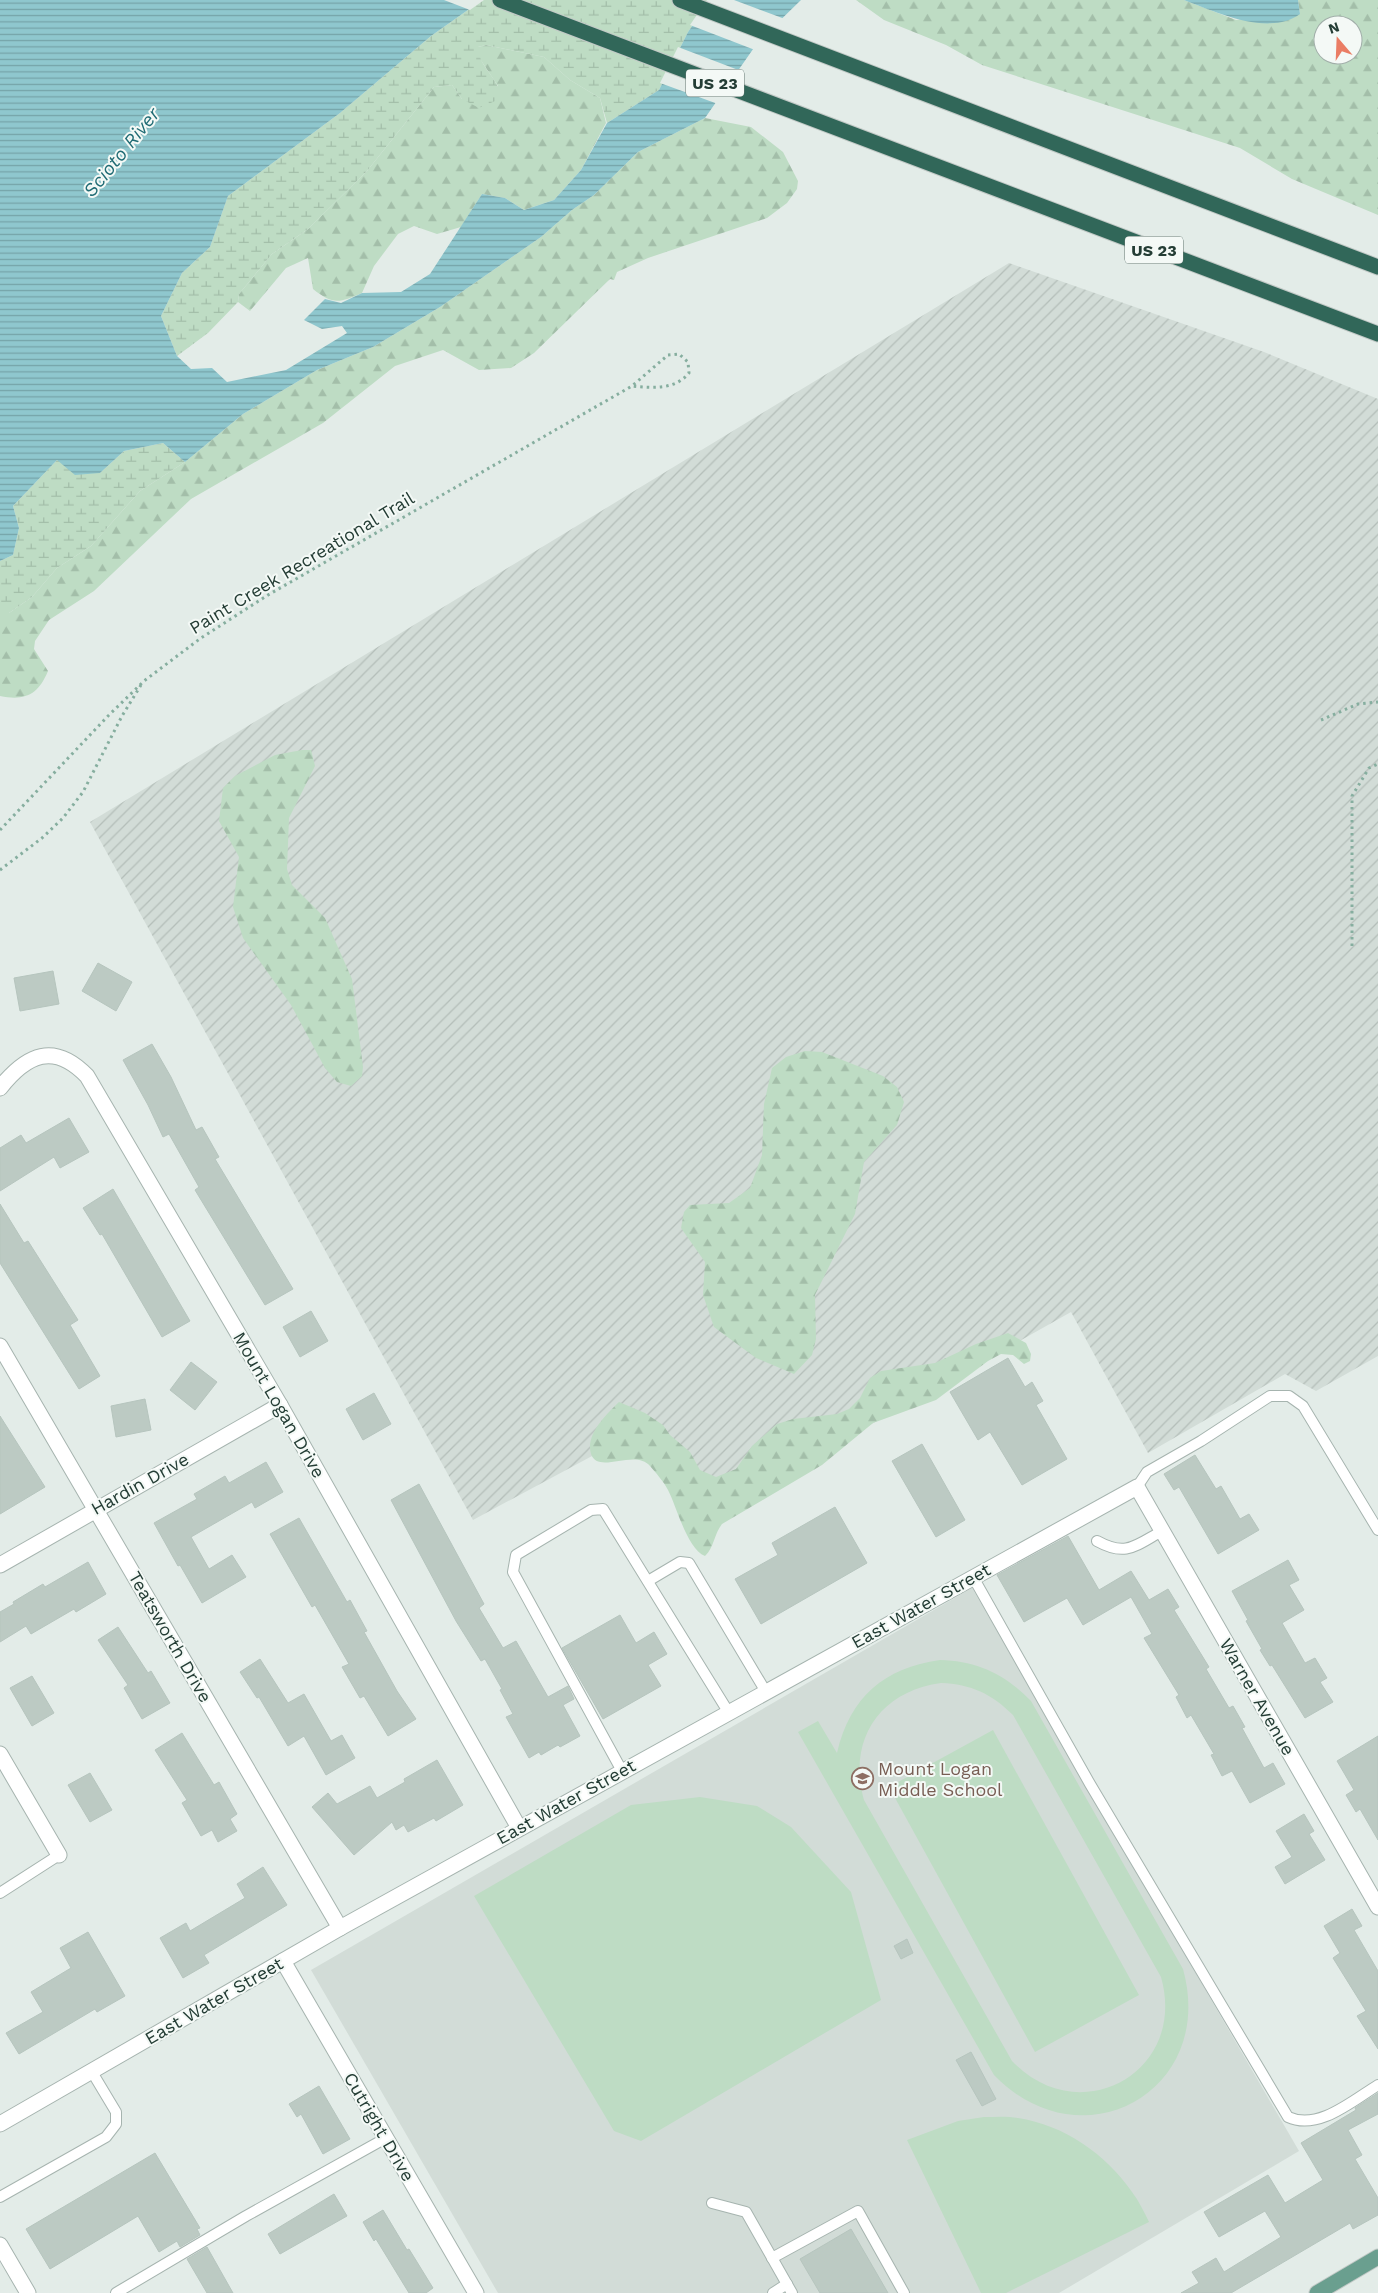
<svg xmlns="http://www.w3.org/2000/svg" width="1378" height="2293" font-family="'Work Sans',sans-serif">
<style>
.built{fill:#d2dcd7}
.industrial{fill:url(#industrial-furrows)}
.forest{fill:url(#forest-firs);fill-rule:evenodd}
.wetland{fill:url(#wetland-marsh)}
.park{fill:#bedcc4;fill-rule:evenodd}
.water{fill:url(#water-rules)}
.pier{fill:#e3ece8}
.building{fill:#bccac3;stroke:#b6c5be}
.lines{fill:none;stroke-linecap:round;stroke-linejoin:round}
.lane-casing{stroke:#a6b4af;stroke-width:12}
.street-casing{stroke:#a6b4af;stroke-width:17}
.primary-casing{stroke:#c2c9c6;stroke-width:17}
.highway-casing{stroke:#c2c9c6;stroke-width:17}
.path{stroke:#86ae9f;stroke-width:3;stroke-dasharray:2.5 4;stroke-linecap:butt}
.lane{stroke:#fff;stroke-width:10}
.street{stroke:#fff;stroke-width:15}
.primary{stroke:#6a9f8f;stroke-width:15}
.highway{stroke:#316759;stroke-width:15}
.labels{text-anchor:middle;stroke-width:4;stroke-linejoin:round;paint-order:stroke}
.shield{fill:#f4f9f6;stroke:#62756f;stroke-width:1}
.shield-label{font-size:16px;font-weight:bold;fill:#243d35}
.street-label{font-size:18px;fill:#243d35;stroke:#f4f9f6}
.education-label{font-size:18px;fill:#785e54;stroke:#f4f9f6;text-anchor:start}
.water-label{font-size:19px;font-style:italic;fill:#216c75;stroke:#f4f9f6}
</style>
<defs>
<pattern id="industrial-furrows" width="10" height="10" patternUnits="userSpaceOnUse" patternTransform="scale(1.25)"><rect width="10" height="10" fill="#d2dcd7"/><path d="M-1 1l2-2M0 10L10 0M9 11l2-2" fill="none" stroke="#b4beb9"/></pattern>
<pattern id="forest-firs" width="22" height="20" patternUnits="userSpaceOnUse" patternTransform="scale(1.25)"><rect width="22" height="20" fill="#bedcc4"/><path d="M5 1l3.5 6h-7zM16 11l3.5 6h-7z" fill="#a3bea9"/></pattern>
<pattern id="wetland-marsh" width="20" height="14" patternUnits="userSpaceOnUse" patternTransform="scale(1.25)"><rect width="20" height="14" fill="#bedcc4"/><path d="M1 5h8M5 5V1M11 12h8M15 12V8" fill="none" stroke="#a3bea9"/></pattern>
<pattern id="water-rules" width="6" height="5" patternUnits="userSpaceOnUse" patternTransform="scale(1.25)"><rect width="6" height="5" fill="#8fc7ce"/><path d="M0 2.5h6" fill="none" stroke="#75a3a8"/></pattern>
</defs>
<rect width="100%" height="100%" fill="#e3ece8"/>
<polygon class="built" points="972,1588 1299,2151 1059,2293 498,2293 311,1970"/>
<polygon class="industrial" points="1009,263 1264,352 1378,399 1378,1356 1316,1391 1285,1374 1148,1453 1071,1312 703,1519 646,1427 473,1520 90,822"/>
<g class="forest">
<path d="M856,0h328l52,20 64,-6 -2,-14h80v215l-86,-36 -52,-31 -258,-83 -36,-20 -62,-25zM1323,25h30v30h-30z"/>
<path d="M486,45l58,12 26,23 30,18 6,25 -25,47 -27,30 -30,10 -19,-12 -23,-4 -21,33 -24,7 -23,-8 -16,8 -24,32 -12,27c-23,10 -29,12 -49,-4l-5,-31 -22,10 -36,43 -12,-9 1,-8 33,-40 36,-25 59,-58 67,-84 18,-2 10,14 36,-13 -20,-30v-9z"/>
<path d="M705,118l46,9 32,25 15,29 -1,8 -10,14 -20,15 -119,40 -31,14 -3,8 -4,-1 -76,74 -23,15 -32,2 -36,-20 -48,16 -72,57 -132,76 -97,92 -45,29 -14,21 -1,8 14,22c-10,24 -23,30 -48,25v-83h9l23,-16 25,-29 34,-22 49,-55 45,-29 58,-48 74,-44 56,-23 67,-40 101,-70 31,-27 22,-15 44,-43z"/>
<polygon points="302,750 311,750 315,766 289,818 287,869 292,885 325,918 352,979 363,1067 362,1076 351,1086 337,1082 325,1068 291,1005 243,938 233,907 239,857 219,821 223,788 235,776 275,755"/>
<polygon points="805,1051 822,1052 883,1076 897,1087 904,1102 897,1125 864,1162 855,1214 815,1295 816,1339 812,1355 794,1374 756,1358 714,1327 703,1295 705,1262 681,1228 684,1212 690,1205 729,1203 750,1188 762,1155 764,1104 772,1068 786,1057"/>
<path d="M1008,1333l18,10 5,11 -1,7 -6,3 -11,-9 -12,-1 -13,7 -52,39 -63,23 -51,42 -100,59c-8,10 -8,24 -17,32 -18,-7 -28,-49 -37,-66 -4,-8 -12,-17 -18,-24 -15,-18 -52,9 -59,-12 -6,-20 16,-40 28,-52l26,11 18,12 7,10 20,17 10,18 16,7 20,-8 16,-23 25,-22 16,-5 44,-5 12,-5 11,-11 10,-20 11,-7 54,-8 41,-19z"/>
</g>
<g class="wetland">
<path d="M482,0h228l-22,32 -29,58 -52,33 -7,-25 -30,-18 -26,-23 -58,-12 -8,2c0,18 18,29 22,46l-5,8 -16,7 -17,-9 -10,-14 -18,2 -67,84 -59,58 -36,25 -33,40 -1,8 -30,31 -31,23 -16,-40 21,-43 28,-26 18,-51 112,-83 91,-77z"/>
<polygon points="163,443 185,462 140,491 91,546 57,568 32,597 9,613 0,613 0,561 13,555 19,528 13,506 57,460 100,473 124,451"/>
</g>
<g class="park">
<path d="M940,1660c37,1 65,14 91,41l152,268c34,122 -101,197 -189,106l-196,-343 20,-11 19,32c13,-56 47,-85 103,-93zM941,1683c30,1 51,11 72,32l148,262c27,95 -81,155 -149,84l-148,-261c-17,-60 16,-109 77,-117z"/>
<polygon points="993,1730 1139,1995 1035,2052 889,1787"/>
<polygon points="700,1797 757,1806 791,1827 851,1892 881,2000 641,2141 614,2131 474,1896 631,1805"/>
<path d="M984,2117c11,0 23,-1 34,1 46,7 88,36 114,74 7,9 12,20 17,30l-143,71h-25l-74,-153 51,-19z"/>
</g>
<g class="water">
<polygon points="0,0 482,0 431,36 340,113 228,196 210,247 182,273 161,316 177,356 191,369 212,368 227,382 286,370 347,333 342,326 322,329 304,320 325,299 341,303 362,293 401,292 430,274 482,194 505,198 524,210 554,200 581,170 607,123 659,90 688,32 710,0 801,0 758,42 705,118 638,152 594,195 572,210 541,237 440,307 373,347 317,370 243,414 185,462 163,443 124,451 100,473 75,475 57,460 13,506 19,528 13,555 0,561"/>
<path d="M1184,0h114l2,14c-32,23 -84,-2 -116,-14z"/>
</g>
<g class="pier">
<polygon points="444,0 484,0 470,10"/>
<polygon points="707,0 734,0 785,19 755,50 690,25"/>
<polygon points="678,47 741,71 718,104 660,83"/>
</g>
<g class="building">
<polygon points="98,963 132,982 116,1011 82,991"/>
<polygon points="53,971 59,1004 20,1011 14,978"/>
<polygon points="152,1044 171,1077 196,1130 202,1127 219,1157 215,1159 293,1289 265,1305 195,1190 199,1187 169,1134 163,1137 148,1105 123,1060"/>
<polygon points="69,1118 89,1152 60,1168 54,1157 0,1191 0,1148 21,1135 26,1143"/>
<polygon points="113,1189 190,1321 162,1337 102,1234 100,1235 83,1208"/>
<polygon points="0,1204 24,1243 28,1241 78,1320 70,1325 100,1376 79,1389 0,1263"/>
<polygon points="311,1311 328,1341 300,1357 283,1327"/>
<polygon points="1008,1358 1025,1387 1032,1382 1043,1401 1036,1405 1067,1459 1022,1485 990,1432 978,1440 950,1392"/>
<polygon points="191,1362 217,1382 195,1410 170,1390"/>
<polygon points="374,1393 391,1424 363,1440 346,1409"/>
<polygon points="145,1399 151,1430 116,1437 111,1406"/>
<polygon points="0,1416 45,1487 0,1514"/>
<polygon points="922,1444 965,1520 936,1537 892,1461"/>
<polygon points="1195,1455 1216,1489 1221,1486 1240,1519 1249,1514 1259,1530 1218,1554 1179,1487 1174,1490 1164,1474"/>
<polygon points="266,1462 283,1492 255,1508 252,1502 191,1537 209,1569 232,1555 246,1577 202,1603 180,1565 178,1566 154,1523 197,1499 194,1494 225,1476 229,1483"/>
<polygon points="419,1484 484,1604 479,1608 503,1648 516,1641 548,1697 568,1686 574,1699 563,1705 580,1736 560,1747 558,1745 541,1755 539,1752 529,1758 506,1717 513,1714 500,1690 502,1689 485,1659 481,1661 456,1621 391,1500"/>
<polygon points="835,1507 867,1563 761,1624 735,1579 778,1555 772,1543"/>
<polygon points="299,1518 347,1602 350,1600 367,1631 364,1632 397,1691 416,1719 388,1736 364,1696 360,1698 342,1667 349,1664 315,1605 312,1607 270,1534"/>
<polygon points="1068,1536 1099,1590 1131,1571 1149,1600 1168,1589 1179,1607 1174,1610 1209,1667 1206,1669 1229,1708 1233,1706 1245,1727 1242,1728 1264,1768 1273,1763 1285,1784 1250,1803 1232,1771 1222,1776 1211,1755 1214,1754 1191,1715 1187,1718 1176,1697 1179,1695 1144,1638 1152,1634 1131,1597 1083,1625 1067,1598 1024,1622 997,1575"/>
<polygon points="1288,1560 1299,1580 1289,1585 1304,1610 1282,1623 1305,1663 1315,1658 1327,1678 1320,1682 1333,1702 1305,1718 1272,1665 1270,1666 1260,1650 1262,1649 1246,1621 1248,1620 1232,1591"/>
<polygon points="88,1562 106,1594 76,1612 74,1609 31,1634 26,1626 0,1642 0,1612 14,1604 13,1602 43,1584 45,1587"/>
<polygon points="620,1615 636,1643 654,1632 667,1654 648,1665 661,1686 603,1719 562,1648"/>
<polygon points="118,1627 148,1673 151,1671 170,1703 142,1719 124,1688 128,1685 98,1640"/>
<polygon points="260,1659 288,1703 304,1694 331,1741 342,1735 355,1758 326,1775 304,1736 288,1746 259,1697 257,1698 240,1672"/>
<polygon points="32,1676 54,1713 32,1726 10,1688"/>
<polygon points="182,1733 214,1785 219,1782 237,1814 230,1819 237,1831 218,1842 212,1830 201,1836 182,1803 187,1800 155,1750"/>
<polygon points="1378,1736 1378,1840 1360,1809 1356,1812 1346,1795 1354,1790 1337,1761"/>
<polygon points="437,1760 463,1805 436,1821 434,1818 408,1832 404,1825 396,1830 392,1822 354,1855 312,1807 328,1793 337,1804 370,1786 377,1798 405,1782 404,1779"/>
<polygon points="90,1773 112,1810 90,1822 68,1785"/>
<polygon points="1304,1814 1314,1831 1309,1834 1325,1860 1285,1884 1275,1867 1292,1857 1276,1831"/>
<polygon points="263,1867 287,1905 204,1955 209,1963 183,1978 160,1938 186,1923 190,1931 245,1898 237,1884"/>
<polygon points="1352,1909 1362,1926 1354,1930 1378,1971 1378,2049 1357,2016 1366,2011 1333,1958 1340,1953 1324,1926"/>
<polygon points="88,1932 125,1996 97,2012 95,2009 19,2054 6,2033 43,2012 31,1992 71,1968 60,1948"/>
<polygon points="907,1939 913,1953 901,1959 894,1946"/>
<polygon points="971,2052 996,2099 982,2106 956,2060"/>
<polygon points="319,2086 350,2139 323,2154 301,2114 297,2117 289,2104"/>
<polygon points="1378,2093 1378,2114 1348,2130 1362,2155 1355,2159 1378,2198 1378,2215 1353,2229 1350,2223 1231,2293 1181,2293 1199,2283 1192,2272 1216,2258 1224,2272 1281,2237 1265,2211 1219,2237 1204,2212 1268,2175 1285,2203 1323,2180 1301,2143 1356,2110 1355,2108"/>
<polygon points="155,2153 200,2228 197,2229 200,2235 180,2247 177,2241 159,2252 138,2216 50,2269 26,2229"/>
<polygon points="334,2194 347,2216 280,2254 268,2234"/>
<polygon points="383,2210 407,2250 409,2249 433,2288 426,2293 409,2293 376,2239 374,2241 363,2222"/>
<polygon points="851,2229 888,2293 820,2293 800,2259"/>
<polygon points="207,2247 233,2293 207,2293 187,2259"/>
</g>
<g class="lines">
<defs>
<g id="lane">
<polyline points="1137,1487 1147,1472 1201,1441 1270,1396 1289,1396 1303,1406 1378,1530"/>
<path d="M1097,1541c29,16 38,5 65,-10"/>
<path d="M973,1577l117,207 198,333c30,14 64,-16 90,-32"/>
<polyline points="648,1581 680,1562 689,1563 766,1692"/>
<polyline points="622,1771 513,1572 516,1555 591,1510 603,1509 729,1713"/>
<polyline points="0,1893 59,1855"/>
<polyline points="0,2197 106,2137 116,2124 116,2112 92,2072"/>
<polyline points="712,2203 746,2212 792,2293"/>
<polyline points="772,2258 858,2211 904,2293"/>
<polyline points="116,2293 246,2216 386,2138"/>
<polyline points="773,2293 787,2284"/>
</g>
<g id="street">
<path d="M0,1088c27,-34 54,-46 87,-12l193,329 239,423"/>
<polyline points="0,1346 340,1928"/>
<polyline points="0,1565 280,1405"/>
<polyline points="0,1754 59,1855"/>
<polyline points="283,1961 476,2293"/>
<polyline points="0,2124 340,1928 1137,1487 1378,1907"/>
<polyline points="0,2245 28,2293"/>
</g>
<polyline id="primary" points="1317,2293 1378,2257"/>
<g id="highway">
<polyline points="500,0 1378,334"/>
<polyline points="680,0 1378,267"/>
</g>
</defs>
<use href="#lane" class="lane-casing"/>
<use href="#street" class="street-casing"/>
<use href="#primary" class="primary-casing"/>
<use href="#highway" class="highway-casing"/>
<g class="path">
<polyline points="1321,720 1358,704 1378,702"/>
<path d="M0,830l108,-114 36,-35 57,-43 67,-43 364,-209 36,-31 11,-1 9,8 1,11c-14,17 -36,15 -57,13"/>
<polyline points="0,870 42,838 63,818 83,792 122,716 141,685"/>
<polyline points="1352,946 1352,796 1369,768 1378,764"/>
</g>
<use href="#lane" class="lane"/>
<use href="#street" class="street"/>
<use href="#primary" class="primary"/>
<use href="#highway" class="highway"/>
</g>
<defs>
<symbol id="school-ring" viewBox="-11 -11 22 22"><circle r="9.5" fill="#f4f9f6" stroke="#8d6e63" stroke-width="1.5"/><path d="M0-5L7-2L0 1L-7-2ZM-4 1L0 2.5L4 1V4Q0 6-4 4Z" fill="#8d6e63"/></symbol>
</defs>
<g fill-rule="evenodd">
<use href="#school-ring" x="850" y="1766" width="25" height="25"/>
</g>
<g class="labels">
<g class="shield">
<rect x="686" y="69.5" width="58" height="27" rx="4"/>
<rect x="1125" y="236.5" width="58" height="27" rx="4"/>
</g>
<g class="shield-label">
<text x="715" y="89">US 23</text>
<text x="1154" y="256">US 23</text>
</g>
<g class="street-label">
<text transform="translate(302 563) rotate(-31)" y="6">Paint Creek Recreational Trail</text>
<text transform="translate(279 1405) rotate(60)" y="6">Mount Logan Drive</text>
<text transform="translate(140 1484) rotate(-29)" y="6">Hardin Drive</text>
<text transform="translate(921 1606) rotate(-29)" y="6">East Water Street</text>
<text transform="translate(170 1637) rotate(60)" y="6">Teatsworth Drive</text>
<text transform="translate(1257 1697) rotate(60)" y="6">Warner Avenue</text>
<text transform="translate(566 1802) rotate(-29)" y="6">East Water Street</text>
<text transform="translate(214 2001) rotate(-30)" y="6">East Water Street</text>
<text transform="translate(379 2127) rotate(60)" y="6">Cutright Drive</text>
</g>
<g class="education-label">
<text x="878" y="1775">Mount Logan<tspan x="878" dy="21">Middle School</tspan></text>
</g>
<g class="water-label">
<text transform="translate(121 152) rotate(-51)" y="7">Scioto River</text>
</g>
</g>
<g transform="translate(1338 40) rotate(341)"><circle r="24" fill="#f4f9f6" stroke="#a1aea9"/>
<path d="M0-4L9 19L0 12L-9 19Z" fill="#ea7d64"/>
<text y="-8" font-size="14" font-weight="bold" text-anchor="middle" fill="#243d35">N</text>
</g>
</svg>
